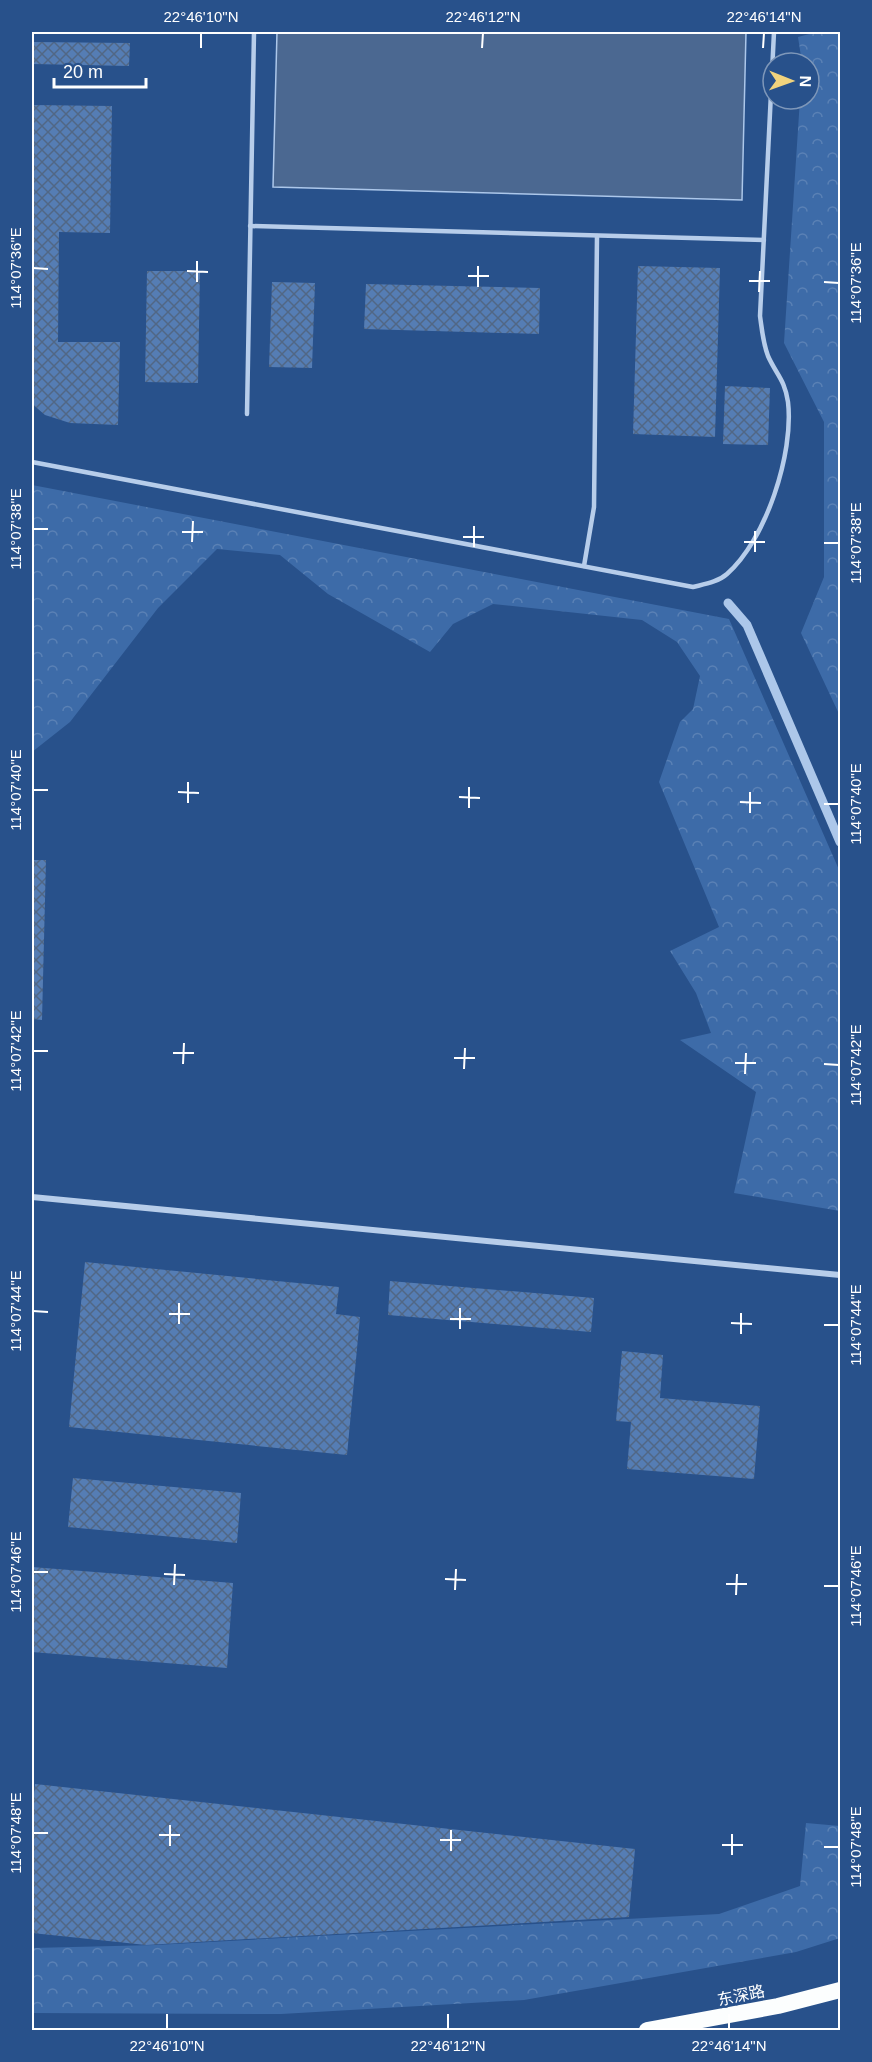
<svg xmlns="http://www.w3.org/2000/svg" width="872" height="2062" font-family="Helvetica,'Noto Sans SC',sans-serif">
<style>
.forest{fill:url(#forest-crowns)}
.water{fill:#4b6891;stroke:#acc7ea;stroke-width:1.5}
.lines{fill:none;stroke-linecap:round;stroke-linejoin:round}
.stream{stroke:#acc7ea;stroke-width:9}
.building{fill:url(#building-cross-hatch)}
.service{stroke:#b7cdea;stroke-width:4.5}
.minor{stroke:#b7cdea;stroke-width:6}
.trunk{stroke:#fcfefe;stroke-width:16}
.ticks{fill:none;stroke:#fff;stroke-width:2}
.labels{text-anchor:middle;stroke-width:4.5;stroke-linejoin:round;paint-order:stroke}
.street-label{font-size:16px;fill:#fff;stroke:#28518b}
.neatline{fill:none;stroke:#fff;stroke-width:2}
.ticks-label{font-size:15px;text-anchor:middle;fill:#fff}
</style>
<defs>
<pattern id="forest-crowns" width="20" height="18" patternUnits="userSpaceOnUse" patternTransform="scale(1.5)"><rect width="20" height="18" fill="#3d6ba8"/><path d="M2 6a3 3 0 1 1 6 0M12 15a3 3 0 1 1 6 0" fill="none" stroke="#5a81b5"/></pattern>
<pattern id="building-cross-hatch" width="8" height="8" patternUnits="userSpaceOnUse" patternTransform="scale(1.5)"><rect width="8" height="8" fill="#557db4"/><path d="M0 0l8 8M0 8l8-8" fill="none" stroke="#516785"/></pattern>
</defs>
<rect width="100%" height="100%" fill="#28518b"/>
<g class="forest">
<polygon points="817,32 840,32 840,716 801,633 824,577 824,422 784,343 800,99 809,99 809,63 802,63 798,37"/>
<polygon points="32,485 729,619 840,872 840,1211 734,1193 756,1092 680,1040 711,1033 696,993 670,951 719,927 659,782 680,722 693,709 700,676 677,642 642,620 493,604 453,624 430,652 328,594 280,555 217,549 158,608 70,722 32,752"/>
<polygon points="806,1823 840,1826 840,1938 796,1952 524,2000 281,2014 32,2013 32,1948 156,1945 719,1914 800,1886"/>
</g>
<polygon class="water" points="277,32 746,32 742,200 273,187"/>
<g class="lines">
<polyline class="stream" points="728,603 747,625 840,842"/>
</g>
<g class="building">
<polygon points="32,42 130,43 129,66 32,64"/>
<polygon points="32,105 112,106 110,233 59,232 58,342 120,342 118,425 70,423 45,415 32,404"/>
<polygon points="638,266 720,268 715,437 633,434"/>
<polygon points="147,271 200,271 198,383 145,382"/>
<polygon points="272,282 315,283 312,368 269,367"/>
<polygon points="366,284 540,288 539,334 364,329"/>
<polygon points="725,386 770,388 768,445 723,444"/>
<polygon points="32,860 46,860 42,1020 32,1019"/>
<polygon points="85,1262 339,1287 336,1314 360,1317 347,1455 69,1427"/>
<polygon points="390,1281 594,1298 591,1332 388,1315"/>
<polygon points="622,1351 663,1355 660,1398 760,1406 754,1479 627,1469 631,1422 616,1421"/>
<polygon points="73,1478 241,1493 237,1543 68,1527"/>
<polygon points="32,1567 233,1583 227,1668 32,1652"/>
<polygon points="35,1784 635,1849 629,1917 146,1945 32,1933 32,1814"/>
</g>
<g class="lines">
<g class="service">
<polyline points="250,226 764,240"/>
<polyline points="247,414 254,32"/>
<path d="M32,462l661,125c12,-3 25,-5 34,-13 39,-34 67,-121 61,-172 -3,-22 -12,-28 -20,-46 -5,-13 -6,-26 -8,-40l14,-284"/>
<polyline points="584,566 594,507 597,236"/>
</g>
<polyline class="minor" points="32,1197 840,1275"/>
<polyline class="trunk" points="647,2030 778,2006 840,1990"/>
</g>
<path class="ticks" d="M201,48v-15M482,48l1,-15M763,48l1,-15M33,268l15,1M187,271l21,1M468,276h21M749,281h21M197,282v-21M824,282l15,1M478,287v-21M759,292l1,-21M33,529h15M182,532h21M463,537h21M192,542l1,-21M744,542h21M824,543h15M474,547v-21M755,552v-21M33,790h15M178,792l21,1M459,797l21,1M740,802l21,1M188,803v-21M824,804h15M469,808v-21M750,813v-21M33,1051h15M173,1053h21M454,1058h21M735,1063h21M183,1064l1,-21M824,1064l15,1M464,1069l1,-21M745,1074l1,-21M33,1311l15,1M169,1314h21M450,1319h21M731,1323l21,1M179,1324v-21M824,1325h15M460,1329v-21M741,1334v-21M33,1572h15M164,1574l21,1M445,1579l21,1M726,1584h21M174,1585l1,-21M824,1586h15M455,1590l1,-21M736,1595l1,-21M33,1833h15M159,1835h21M440,1840h21M722,1845h21M170,1846v-21M824,1847h15M451,1851v-21M732,1855v-21M167,2029v-15M448,2029v-15M729,2029v-15"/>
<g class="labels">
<g class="street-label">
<text transform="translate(741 1995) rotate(-12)" y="6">东深路</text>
</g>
</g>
<rect width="872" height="2062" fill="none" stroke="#28518b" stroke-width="66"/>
<g transform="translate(791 81) rotate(91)"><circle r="28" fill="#28518b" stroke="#7e97b9" stroke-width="1.5"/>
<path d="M0-4.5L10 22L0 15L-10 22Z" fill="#f1d37d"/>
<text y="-9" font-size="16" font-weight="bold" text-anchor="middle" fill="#ffffff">N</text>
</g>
<path d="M54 78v9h92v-9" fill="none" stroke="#ffffff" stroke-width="3"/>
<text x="63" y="78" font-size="18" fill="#ffffff" stroke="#28518b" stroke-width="4.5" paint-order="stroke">20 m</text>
<rect x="33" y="33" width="806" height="1996" class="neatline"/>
<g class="ticks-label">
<text x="201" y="22">22°46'10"N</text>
<text x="483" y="22">22°46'12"N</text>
<text x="764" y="22">22°46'14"N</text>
<text transform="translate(16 268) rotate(-90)" y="5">114°07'36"E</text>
<text transform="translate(856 283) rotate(-90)" y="5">114°07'36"E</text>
<text transform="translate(16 529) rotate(-90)" y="5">114°07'38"E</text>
<text transform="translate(856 543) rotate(-90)" y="5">114°07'38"E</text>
<text transform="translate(16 790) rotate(-90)" y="5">114°07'40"E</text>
<text transform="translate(856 804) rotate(-90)" y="5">114°07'40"E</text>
<text transform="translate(16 1051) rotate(-90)" y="5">114°07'42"E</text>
<text transform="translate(856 1065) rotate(-90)" y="5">114°07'42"E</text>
<text transform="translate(16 1311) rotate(-90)" y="5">114°07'44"E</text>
<text transform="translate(856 1325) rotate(-90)" y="5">114°07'44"E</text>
<text transform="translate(16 1572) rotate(-90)" y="5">114°07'46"E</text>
<text transform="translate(856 1586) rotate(-90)" y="5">114°07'46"E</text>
<text transform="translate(16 1833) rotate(-90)" y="5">114°07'48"E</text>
<text transform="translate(856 1847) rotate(-90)" y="5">114°07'48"E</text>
<text x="167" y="2051">22°46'10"N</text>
<text x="448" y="2051">22°46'12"N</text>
<text x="729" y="2051">22°46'14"N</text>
</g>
</svg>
